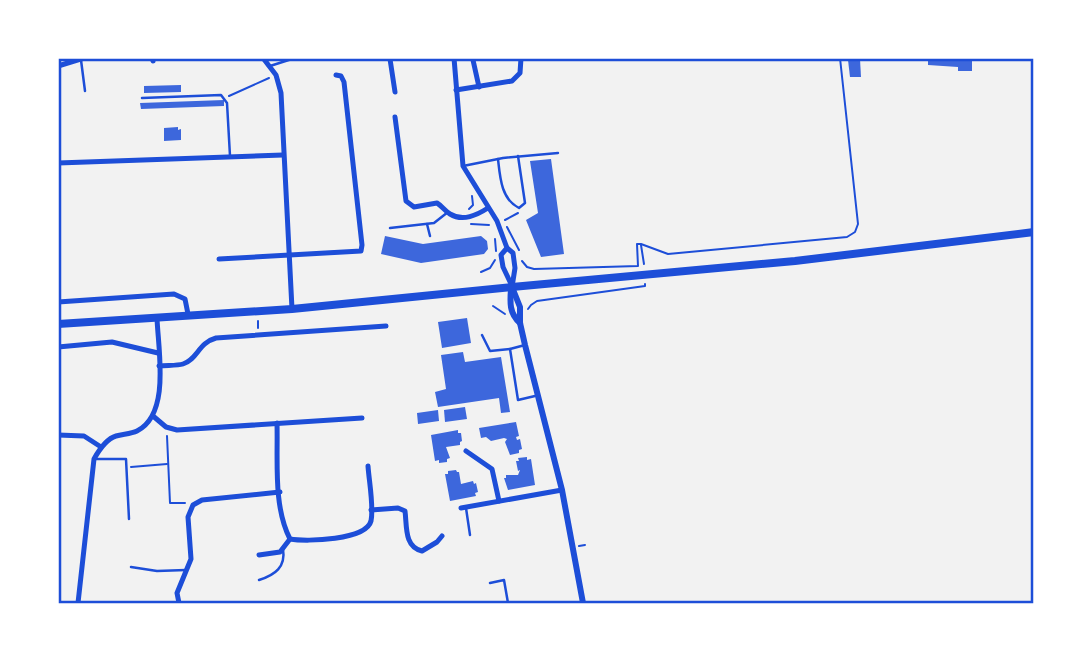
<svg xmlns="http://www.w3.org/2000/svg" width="1092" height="661" font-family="Jost,sans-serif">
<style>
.building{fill:#3d67dc}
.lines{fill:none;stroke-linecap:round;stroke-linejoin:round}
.path{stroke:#1d4ed8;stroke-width:2}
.service{stroke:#1d4ed8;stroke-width:2.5}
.minor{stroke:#1d4ed8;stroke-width:5}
.tertiary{stroke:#1d4ed8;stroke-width:6}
.primary{stroke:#1d4ed8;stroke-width:8}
.neatline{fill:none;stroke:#1d4ed8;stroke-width:2.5}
</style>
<rect width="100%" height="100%" fill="#f2f2f2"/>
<g class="building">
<polygon points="928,58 969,58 972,60 972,71 958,71 958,67 928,65"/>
<polygon points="860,59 861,77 850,77 848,60"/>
<polygon points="181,85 181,92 144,93 144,86"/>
<polygon points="224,100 224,106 141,109 140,103"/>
<polygon points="178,127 178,130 181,129 181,140 164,141 164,128"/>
<polygon points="551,159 564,254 541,257 526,220 538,213 530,161"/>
<polygon points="385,236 423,244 481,236 487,241 488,249 484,254 421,263 381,254"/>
<polygon points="467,318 471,343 442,348 438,322"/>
<polygon points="463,352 465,362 501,357 510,412 501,413 499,398 438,407 435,392 446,389 441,355"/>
<polygon points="465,407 467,419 445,422 444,410"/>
<polygon points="438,410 439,421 418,424 417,413"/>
<polygon points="516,422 519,436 516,437 517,440 520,439 522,449 519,450 519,453 510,455 505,442 507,439 504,438 491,441 486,437 481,438 479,428"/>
<polygon points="458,430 458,433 461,433 462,441 460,442 460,445 446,447 450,458 447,459 447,462 439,463 439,460 435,461 431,435"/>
<polygon points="527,457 527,460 531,459 535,485 508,490 504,478 506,478 506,475 518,475 520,470 518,471 516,461 519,461 518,458"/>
<polygon points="456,470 457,472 459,472 461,484 473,481 474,484 476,483 478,492 475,493 476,496 450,501 445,474 448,474 448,471"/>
</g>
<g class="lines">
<g class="path">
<polyline points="229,96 269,78"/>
<polyline points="469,209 473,205 472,196"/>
<polyline points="505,220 518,213"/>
<polyline points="471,224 489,225"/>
<polyline points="507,227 519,250"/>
<polyline points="495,239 496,251"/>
<polyline points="641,245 644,264"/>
<polyline points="522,261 527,267 534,269 638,266 637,244 641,244 668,254 847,237 855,232 858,224 840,58"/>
<polyline points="481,272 490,268 495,260"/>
<polyline points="493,306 505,314"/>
<polyline points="528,309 531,305 537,301 645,286 645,284"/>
<polyline points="258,321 258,328"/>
<polyline points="167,436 170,503 185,503"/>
<polyline points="131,467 167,464"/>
<polyline points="579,546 585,545"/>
</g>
<g class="service">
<polyline points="81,60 85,91"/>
<polyline points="270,66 295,58"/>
<polyline points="142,98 221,95 227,103 230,156"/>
<path d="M498,159c2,18 3,40 21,49l6,-5 -7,-47"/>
<polyline points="463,166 503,158 558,153"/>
<polyline points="427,224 430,236"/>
<polyline points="390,228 434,223 448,212"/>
<polyline points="482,335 490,351 510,349"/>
<polyline points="525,345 510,349 518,400 535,396"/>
<polyline points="94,459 126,459 129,519"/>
<polyline points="466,508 470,535"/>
<polyline points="131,567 157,571 186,570"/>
<path d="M259,580c16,-5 27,-13 24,-31"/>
<polyline points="490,583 504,580 508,603"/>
</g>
<g class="minor">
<polyline points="152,58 153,61"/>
<polyline points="263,58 276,75 281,93 292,309"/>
<polyline points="390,58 409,58"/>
<polyline points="454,58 463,166 497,221 507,248 513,253 515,268 512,287"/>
<polyline points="390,59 395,92"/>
<polyline points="473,60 479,87"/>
<polyline points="58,66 84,58"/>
<polyline points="456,90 512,81 520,73 521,58"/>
<path d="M395,117l11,84 8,6 23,-4c5,3 8,8 13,11 13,8 27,1 38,-6"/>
<polyline points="58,163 283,155"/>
<polyline points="507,248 501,255 503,267 512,286"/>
<polyline points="219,259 361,251 362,245 344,82 341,76 336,75"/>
<polyline points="58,302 174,294 185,299 188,314"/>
<polyline points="58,347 112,342 158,353"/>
<path d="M159,366c7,-1 18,0 24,-2 15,-5 15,-21 33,-26l170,-12"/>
<polyline points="153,416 166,427 177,430 362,418"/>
<path d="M277,423c1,37 -4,83 13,116 17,3 76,1 81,-18 3,-14 -2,-40 -3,-55"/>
<polyline points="58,435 84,436 101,447"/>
<polyline points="466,451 492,469 499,501"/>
<polyline points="461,508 562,490"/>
<path d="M371,510l27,-2 7,3c2,15 -1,36 17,40l15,-9 5,-6"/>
<polyline points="259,555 280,552 290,539"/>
<path d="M78,603l16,-144c5,-9 12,-20 22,-23 7,-2 15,-2 21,-5 34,-17 21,-82 20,-113"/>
<polyline points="179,603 177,593 191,559 188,517 193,505 202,500 280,492"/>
</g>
<g class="tertiary">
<polyline points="512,287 520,307 520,323 525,345 562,490 583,603"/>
<path d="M511,289c-1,13 -2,24 9,34"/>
</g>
<polyline class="primary" points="58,324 292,309 512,287 795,261 1034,232"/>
</g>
<rect width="1092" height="661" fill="none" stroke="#ffffff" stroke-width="119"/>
<rect x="60" y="60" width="972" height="542" class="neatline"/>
</svg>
